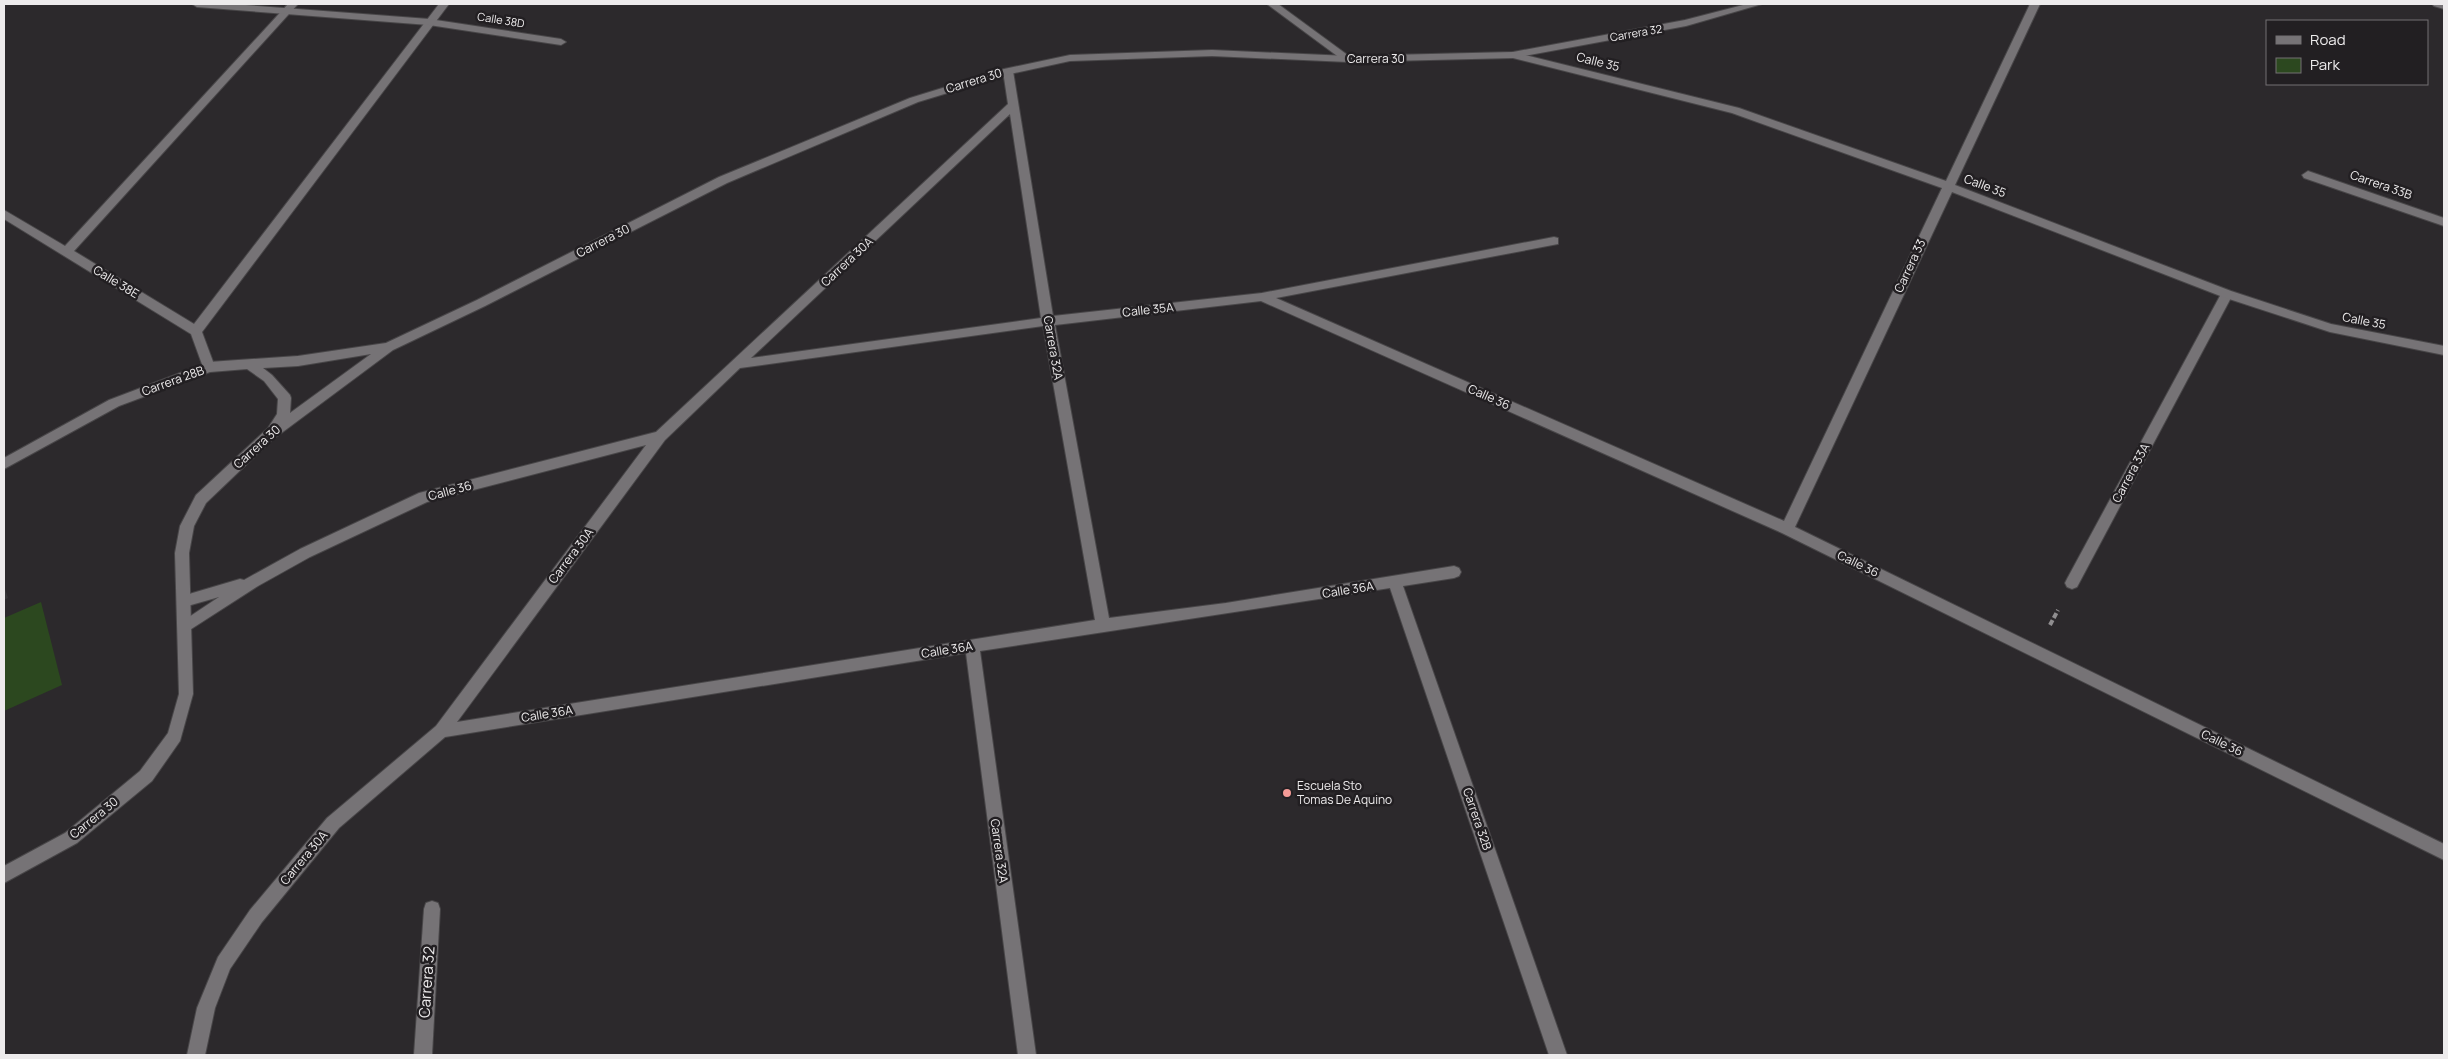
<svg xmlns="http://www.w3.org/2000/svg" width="2448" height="1059" font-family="Manrope,sans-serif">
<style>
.green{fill:#2c481f}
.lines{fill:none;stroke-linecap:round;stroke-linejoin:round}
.service-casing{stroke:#484648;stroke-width:2}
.pedestrian-casing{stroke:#484648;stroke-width:2}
.minor-casing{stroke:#484648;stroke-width:2}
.tertiary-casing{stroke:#484648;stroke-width:2}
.path{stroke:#908e90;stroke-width:4;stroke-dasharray:5.5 2.5;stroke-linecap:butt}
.service{fill:#767376;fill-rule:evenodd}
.pedestrian{fill:#767376;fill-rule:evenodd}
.minor{fill:#767376;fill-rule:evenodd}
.tertiary{fill:#767376;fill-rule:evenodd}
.shaded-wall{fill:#373638}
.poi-dot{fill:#f59b97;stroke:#221f22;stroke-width:2}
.labels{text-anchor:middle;stroke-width:5;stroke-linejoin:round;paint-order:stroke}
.far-street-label{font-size:11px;fill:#edebec;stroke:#221f22}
.street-label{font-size:12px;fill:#edebec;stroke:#221f22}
.poi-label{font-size:12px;fill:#edebec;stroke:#221f22;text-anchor:start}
.near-street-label{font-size:15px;fill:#edebec;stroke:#221f22}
</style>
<rect width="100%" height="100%" fill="#2c292c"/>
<polygon class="green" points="41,602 62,685 4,711 4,618"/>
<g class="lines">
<defs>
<g id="service">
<polygon points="2308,171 2444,218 2444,226 2304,178 2302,175"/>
<polygon points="2227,290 2233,294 2077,587 2072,589 2067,587 2065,583 2067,579 2221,294"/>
</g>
<polygon id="pedestrian" points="288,4 298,4 74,251 194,324 439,4 449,4 202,332 215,367 209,372 203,367 191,334 4,219 4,210 65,246"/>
<g id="minor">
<polygon points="192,4 232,4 429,19 561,39 566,42 561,45 429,25 197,7"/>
<polygon points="1267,4 1278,4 1353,59 1352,61 1344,61"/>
<path d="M2030,4h10l-85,181 276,106 100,33 113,22v9l-114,-23 -107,-35 -271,-105 -157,335 649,317v16l-662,-327 -521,-232 -206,24 54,293 117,-15 228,-37 5,2 2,4 -2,4 -5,2 -51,8 164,469h-18l-159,-467 -410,63 56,404h-18l-52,-402 -521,84 -106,91 -77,94 -32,47 -15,39 -10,47h-18l10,-47 21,-51 32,-47 77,-92 109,-92 210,-281 -219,57 -117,55 -52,29 -73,47 -5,-2 -2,-4 2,-4 39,-26 -35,10 -5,-2 -2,-4 2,-4 61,-18 4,1 56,-31 119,-56 237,-61 352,-328 -5,-33 1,-2h8l1,2 40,245 209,-23 292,-56 4,1v6l-282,54 508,223 158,-333 -210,-75 -223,-56 -1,-2 5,-3 226,56 207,73zM1010,114l31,204 -290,40zM1043,326l52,294 -638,102 208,-282 75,-72z"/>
<polygon points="2432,4 2444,4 2444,9 2434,6"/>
<polygon points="432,901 438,903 440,909 432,1055 414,1055 424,909 426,903"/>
</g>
<path id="tertiary" d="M1747,4h15l-76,22 -173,32 -165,4 -136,-6 -142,5 -60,13 -92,28 -191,81 -242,123 -92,44 -121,90 -66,63 -12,23 -5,27 4,141 -13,47 -28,40 -75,62 -73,40v-17l61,-33 75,-62 28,-38 11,-39 -4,-141 5,-27 16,-31 72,-67 9,-14 1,-15 -14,-18 -17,-12 -37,3 -91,34 -115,63v-11l105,-58 100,-38 89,-6 88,-13 91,-43 242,-123 191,-79 94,-29 66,-14 142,-5 136,6 165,-4 172,-32zM371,354l-81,59 1,-15 -1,-3 -18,-20 -9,-7 35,-2z"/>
</defs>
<use href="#service" class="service-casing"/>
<use href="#pedestrian" class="pedestrian-casing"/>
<use href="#minor" class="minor-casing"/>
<use href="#tertiary" class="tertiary-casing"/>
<polyline class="path" points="2050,625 2058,610"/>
<use href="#service" class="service"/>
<use href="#pedestrian" class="pedestrian"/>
<use href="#minor" class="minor"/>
<use href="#tertiary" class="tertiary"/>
</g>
<polygon class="shaded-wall" points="4,586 8,598 4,600"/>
<circle class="poi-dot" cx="1287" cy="793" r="5"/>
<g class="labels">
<g class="far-street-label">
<text transform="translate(501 20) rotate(9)" y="4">Calle 38D</text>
<text transform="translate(1636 33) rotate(-10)" y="4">Carrera 32</text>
</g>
<g class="street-label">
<text x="1376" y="63">Carrera 30</text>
<text transform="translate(1598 62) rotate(14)" y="4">Calle 35</text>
<text transform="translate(974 81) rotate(-17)" y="4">Carrera 30</text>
<text transform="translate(2381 185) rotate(19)" y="4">Carrera 33B</text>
<text transform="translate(1985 186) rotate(21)" y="4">Calle 35</text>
<text transform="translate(603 241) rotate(-27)" y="4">Carrera 30</text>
<text transform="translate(847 262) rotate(-43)" y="4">Carrera 30A</text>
<text transform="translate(1910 266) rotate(-65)" y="4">Carrera 33</text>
<text transform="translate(116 282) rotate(31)" y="4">Calle 38E</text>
<text transform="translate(1148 310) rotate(-6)" y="4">Calle 35A</text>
<text transform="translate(2364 321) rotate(11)" y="4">Calle 35</text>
<text transform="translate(1053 348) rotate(80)" y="4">Carrera 32A</text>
<text transform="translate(173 381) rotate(-20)" y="4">Carrera 28B</text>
<text transform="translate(1489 397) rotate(24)" y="4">Calle 36</text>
<text transform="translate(257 447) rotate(-42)" y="4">Carrera 30</text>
<text transform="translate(2131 473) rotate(-62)" y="4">Carrera 33A</text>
<text transform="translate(450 491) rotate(-15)" y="4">Calle 36</text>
<text transform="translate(571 556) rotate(-53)" y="4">Carrera 30A</text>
<text transform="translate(1858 564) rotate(26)" y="4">Calle 36</text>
<text transform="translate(1348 590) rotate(-9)" y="4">Calle 36A</text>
<text transform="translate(947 650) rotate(-9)" y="4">Calle 36A</text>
<text transform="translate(547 714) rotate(-9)" y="4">Calle 36A</text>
<text transform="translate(2222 743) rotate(26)" y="4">Calle 36</text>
<text transform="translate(94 818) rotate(-39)" y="4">Carrera 30</text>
<text transform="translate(1477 819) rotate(71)" y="4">Carrera 32B</text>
<text transform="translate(999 851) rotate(82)" y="4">Carrera 32A</text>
<text transform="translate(304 858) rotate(-50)" y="4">Carrera 30A</text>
</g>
<g class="poi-label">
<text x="1297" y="790">Escuela Sto<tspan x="1297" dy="14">Tomas De Aquino</tspan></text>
</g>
<g class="near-street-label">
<text transform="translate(427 982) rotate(-86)" y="5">Carrera 32</text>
</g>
</g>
<rect width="2448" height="1059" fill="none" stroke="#edebec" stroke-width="10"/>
<rect x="2266" y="20" width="162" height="65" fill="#221f22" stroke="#737173"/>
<rect x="2276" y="36" width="25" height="8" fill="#767376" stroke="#737173"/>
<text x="2310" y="45" font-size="15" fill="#edebec">Road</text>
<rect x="2276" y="58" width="25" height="15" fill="#2c481f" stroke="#737173"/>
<text x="2310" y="70" font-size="15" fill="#edebec">Park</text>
</svg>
